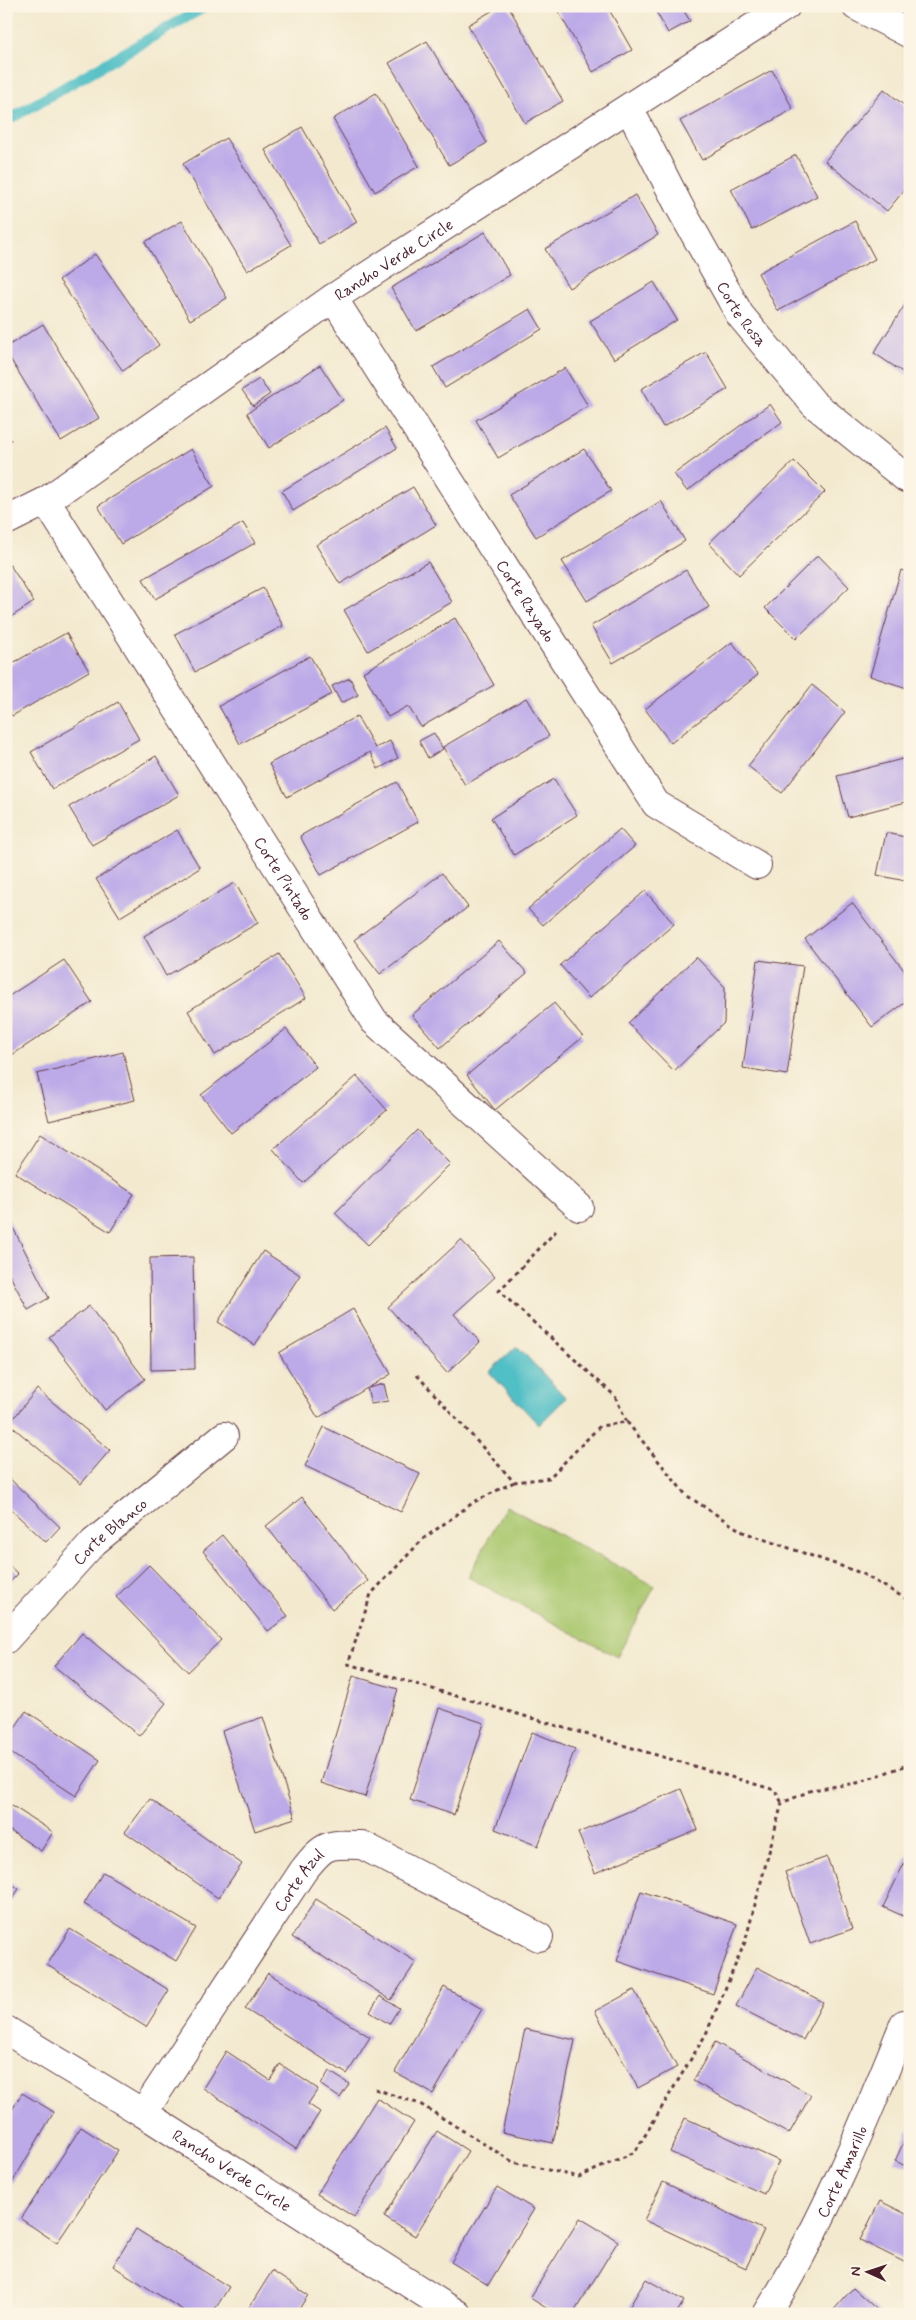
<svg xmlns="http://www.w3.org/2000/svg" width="916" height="2320" font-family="Mynerve,sans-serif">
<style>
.green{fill:#aac870;stroke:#7a744e}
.water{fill:#51bfc6;stroke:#4e6f78}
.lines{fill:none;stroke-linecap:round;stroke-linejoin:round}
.stream{stroke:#51bfc6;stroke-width:11}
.building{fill:#bba9e8}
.minor-casing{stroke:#633d44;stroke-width:30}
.path{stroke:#633d44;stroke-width:3;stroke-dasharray:4 4;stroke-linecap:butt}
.minor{stroke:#fff;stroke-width:28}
.labels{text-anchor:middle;stroke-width:4;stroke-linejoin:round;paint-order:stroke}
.street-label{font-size:16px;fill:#4a1f2b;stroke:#fcf5e5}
</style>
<rect width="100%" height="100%" fill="#fcf5e5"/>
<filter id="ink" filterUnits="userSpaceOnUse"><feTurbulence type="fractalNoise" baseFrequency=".02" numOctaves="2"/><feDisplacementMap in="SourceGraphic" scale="10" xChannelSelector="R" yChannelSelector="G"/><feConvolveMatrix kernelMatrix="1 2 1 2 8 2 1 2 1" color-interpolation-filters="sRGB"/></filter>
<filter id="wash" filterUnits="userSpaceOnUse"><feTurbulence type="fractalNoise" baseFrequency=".0096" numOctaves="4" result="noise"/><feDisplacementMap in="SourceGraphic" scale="20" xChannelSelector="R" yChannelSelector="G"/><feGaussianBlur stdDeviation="1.12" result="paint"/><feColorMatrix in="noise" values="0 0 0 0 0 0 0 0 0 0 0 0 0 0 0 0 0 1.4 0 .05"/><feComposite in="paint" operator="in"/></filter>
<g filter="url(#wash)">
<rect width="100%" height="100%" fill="#f3e9cf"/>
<polygon class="green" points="506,1506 655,1586 617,1657 468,1577"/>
<polygon class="water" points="517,1346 566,1398 539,1425 489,1372"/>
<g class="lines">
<polyline class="stream" points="6,121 206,6"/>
</g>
<g id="blocks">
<g class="building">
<polygon points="500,6 508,6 563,101 525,123 468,25"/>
<polygon points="555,6 607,6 632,50 593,72"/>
<polygon points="653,6 681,6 690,21 668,33"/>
<polygon points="427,41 487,143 449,165 389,63"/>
<polygon points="772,70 793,109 702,160 680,121"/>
<polygon points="884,89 910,110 910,183 887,211 825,161"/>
<polygon points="376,93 419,166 375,192 333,119"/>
<polygon points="302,127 357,222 319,244 265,150"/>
<polygon points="226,138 291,245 247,271 183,164"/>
<polygon points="796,155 817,196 752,230 731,189"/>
<polygon points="635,195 658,235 569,288 545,249"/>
<polygon points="182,221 227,298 190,320 145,242"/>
<polygon points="855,221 875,259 778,311 758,273"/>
<polygon points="485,232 510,275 416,331 391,288"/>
<polygon points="95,254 159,345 123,371 59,280"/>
<polygon points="654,282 677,320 614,359 590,321"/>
<polygon points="910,297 910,377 874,353"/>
<polygon points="530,309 542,329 445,388 433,367"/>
<polygon points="43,324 99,418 61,441 6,352 6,347"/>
<polygon points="706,352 728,389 663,427 641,389"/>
<polygon points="320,365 343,400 269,448 247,413"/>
<polygon points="565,368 588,406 498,458 476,420"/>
<polygon points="259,379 270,394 253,406 242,390"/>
<polygon points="770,404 782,422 687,491 674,474"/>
<polygon points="385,428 397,448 293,511 282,491"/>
<polygon points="6,431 11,440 6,442"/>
<polygon points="191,449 214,486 121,544 98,506"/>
<polygon points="584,449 611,491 536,537 509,495"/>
<polygon points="794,461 825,492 739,575 709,543"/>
<polygon points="413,487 436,525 340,584 316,545"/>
<polygon points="661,501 685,541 587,601 562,561"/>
<polygon points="243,523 255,543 155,599 143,579"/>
<polygon points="818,555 849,587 796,639 765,608"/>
<polygon points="428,562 452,602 368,651 344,610"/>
<polygon points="10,565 34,602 6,620 6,567"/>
<polygon points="686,570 709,607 613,663 591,626"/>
<polygon points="901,570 910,573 910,689 870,676"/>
<polygon points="263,588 283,626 195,672 175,634"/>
<polygon points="455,618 494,685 421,727 408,706 388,717 363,672"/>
<polygon points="66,633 89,671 12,716 6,706 6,667"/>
<polygon points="732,642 758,675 671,743 645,709"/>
<polygon points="310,656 332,694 240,744 219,706"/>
<polygon points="350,678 358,695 341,703 332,686"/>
<polygon points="812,685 845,712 782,793 748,766"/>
<polygon points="526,698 549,736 465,785 443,747"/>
<polygon points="118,702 139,739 52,789 31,752"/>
<polygon points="357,716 375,748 390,741 398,758 378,769 370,752 287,797 269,764"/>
<polygon points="434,733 443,749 428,758 419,741"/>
<polygon points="156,756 179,795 92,845 69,807"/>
<polygon points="910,757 910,801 848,817 837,776"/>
<polygon points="554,779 577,815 514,855 491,818"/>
<polygon points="397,782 418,822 321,875 300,836"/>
<polygon points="620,829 635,846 543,925 528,909"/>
<polygon points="177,830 200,868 120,917 96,879"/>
<polygon points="886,833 910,838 910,882 877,875"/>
<polygon points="442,873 468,907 380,974 354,940"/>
<polygon points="235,883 258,923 166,976 144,936"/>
<polygon points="645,891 674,924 589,998 560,965"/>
<polygon points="852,903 910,978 910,999 872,1027 805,939"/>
<polygon points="499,941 527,973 440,1048 412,1015"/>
<polygon points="279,954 306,998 215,1055 188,1011"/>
<polygon points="696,957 725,987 724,1023 674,1071 628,1023"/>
<polygon points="64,960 92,1002 6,1059 6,998"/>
<polygon points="758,960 803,966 787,1075 743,1068"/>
<polygon points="554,1003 583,1037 495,1110 467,1075"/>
<polygon points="286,1029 316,1067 231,1133 201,1095"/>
<polygon points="123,1052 135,1100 49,1121 37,1074"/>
<polygon points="357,1076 387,1110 303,1183 273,1149"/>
<polygon points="417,1130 450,1164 368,1245 335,1213"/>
<polygon points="40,1134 134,1194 110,1232 15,1173"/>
<polygon points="6,1214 49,1298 28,1310 6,1268"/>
<polygon points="461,1240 495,1277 454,1314 480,1342 447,1373 388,1307"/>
<polygon points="263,1251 300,1275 255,1345 218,1322"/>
<polygon points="193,1257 195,1369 151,1370 150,1258"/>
<polygon points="89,1306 145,1379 105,1410 49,1337"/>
<polygon points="353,1309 391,1374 368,1388 384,1384 388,1401 371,1404 367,1388 318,1418 279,1353"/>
<polygon points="37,1389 110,1450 81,1484 9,1424"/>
<polygon points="324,1427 420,1474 401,1512 305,1466"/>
<polygon points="6,1475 60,1527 46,1542 6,1505"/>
<polygon points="302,1497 368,1581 332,1609 266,1526"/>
<polygon points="222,1535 288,1616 268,1631 203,1551"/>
<polygon points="6,1563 18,1574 6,1586"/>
<polygon points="149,1565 221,1640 188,1672 116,1597"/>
<polygon points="82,1633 166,1703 139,1736 54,1666"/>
<polygon points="353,1676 398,1689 365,1797 321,1783"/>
<polygon points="6,1708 13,1712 6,1722"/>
<polygon points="439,1708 484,1723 454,1815 410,1800"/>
<polygon points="26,1711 100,1760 76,1796 6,1750 6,1741"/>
<polygon points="263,1717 295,1818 255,1831 222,1731"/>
<polygon points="532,1732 575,1749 538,1846 495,1829"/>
<polygon points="681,1789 698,1830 595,1873 578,1833"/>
<polygon points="150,1799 242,1864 218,1898 125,1832"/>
<polygon points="6,1802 53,1832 41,1851 6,1828"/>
<polygon points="910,1851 910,1919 883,1907"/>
<polygon points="827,1857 852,1929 810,1944 785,1872"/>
<polygon points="103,1872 196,1928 176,1961 84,1904"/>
<polygon points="6,1880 19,1889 6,1908"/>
<polygon points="641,1891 737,1924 713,1994 617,1961"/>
<polygon points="316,1899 416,1962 391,2000 292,1937"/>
<polygon points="70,1929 169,1990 146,2027 47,1965"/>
<polygon points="757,1967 823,2002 803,2040 736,2006"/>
<polygon points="268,1973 370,2037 347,2074 245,2009"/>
<polygon points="444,1987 482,2009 433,2094 395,2072"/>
<polygon points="634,1990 677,2067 638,2088 595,2011"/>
<polygon points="380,1996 399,2008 389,2024 370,2012"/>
<polygon points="525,2029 575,2040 553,2143 502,2132"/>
<polygon points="715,2042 811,2095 789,2134 693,2081"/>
<polygon points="226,2051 270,2080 280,2064 318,2089 308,2104 320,2112 296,2149 203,2088"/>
<polygon points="329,2071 349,2084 340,2098 321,2085"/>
<polygon points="22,2093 54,2112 6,2193 6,2120"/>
<polygon points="377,2098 414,2122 354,2217 317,2194"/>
<polygon points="685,2118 779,2161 764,2194 670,2152"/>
<polygon points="81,2127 118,2151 57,2243 21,2219"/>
<polygon points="910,2128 910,2168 895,2161"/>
<polygon points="437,2131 468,2151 415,2236 384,2217"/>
<polygon points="663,2182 764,2230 746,2268 644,2220"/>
<polygon points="497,2187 534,2209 488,2285 451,2262"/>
<polygon points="880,2201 910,2216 910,2265 860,2240"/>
<polygon points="580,2218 618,2241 573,2314 556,2314 530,2298"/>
<polygon points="136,2229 229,2287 212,2314 189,2314 113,2266"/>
<polygon points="272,2271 308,2295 296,2314 245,2314"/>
<polygon points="646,2279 684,2301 676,2314 625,2314"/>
<polygon points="853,2288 882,2314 830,2314"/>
</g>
</g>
</g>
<g filter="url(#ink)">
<use href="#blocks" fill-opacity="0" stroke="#633d44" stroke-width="1"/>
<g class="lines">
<defs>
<g id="minor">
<polyline points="856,6 910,34"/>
<path id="s1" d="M629,108l50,98 61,109 74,89 92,74"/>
<path id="s2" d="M333,298l323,506 101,61"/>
<path id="s3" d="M46,501l328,520 205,186"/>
<path id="s4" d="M6,521l40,-20 287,-203 453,-292"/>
<path id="s5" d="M6,1639l88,-97 130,-106"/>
<path id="s6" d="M6,2030l137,83 314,201"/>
<path id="s7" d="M143,2113l160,-242c22,-28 24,-27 59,-26l177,92"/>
<path id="s8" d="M767,2314c57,-91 97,-191 137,-290"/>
</g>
</defs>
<use href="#minor" class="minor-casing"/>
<g class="path">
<polyline points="6,10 13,6"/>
<polyline points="417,1375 514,1482 549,1478 600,1426 627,1422 615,1396 499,1291 556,1231"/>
<polyline points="627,1422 686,1495 743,1532 861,1573 910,1601"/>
<polyline points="514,1482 474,1502 423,1539 371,1594 348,1664 775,1790 782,1803"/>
<polyline points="375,2089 420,2104 513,2162 579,2177 635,2152 706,2034 745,1942 782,1803 812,1790 857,1783 910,1764"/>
</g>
<use href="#minor" class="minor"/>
</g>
</g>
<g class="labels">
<g class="street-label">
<text dy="6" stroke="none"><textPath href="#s4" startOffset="468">Rancho Verde Circle</textPath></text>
<text dy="6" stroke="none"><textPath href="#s1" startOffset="235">Corte Rosa</textPath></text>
<text dy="6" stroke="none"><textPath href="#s2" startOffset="359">Corte Rayado</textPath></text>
<text dy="6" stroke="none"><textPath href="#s3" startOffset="446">Corte Pintado</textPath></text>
<text dy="6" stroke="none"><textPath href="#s5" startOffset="150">Corte Blanco</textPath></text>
<text dy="6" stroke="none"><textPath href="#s7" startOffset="280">Corte Azul</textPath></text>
<text dy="6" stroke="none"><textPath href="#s6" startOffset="266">Rancho Verde Circle</textPath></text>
<text dy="6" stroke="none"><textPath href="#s8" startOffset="161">Corte Amarillo</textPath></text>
</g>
</g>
<rect width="916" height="2320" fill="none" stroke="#fcf5e5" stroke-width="25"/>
<g transform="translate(868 2272) rotate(273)" stroke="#fcf5e5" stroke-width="4" paint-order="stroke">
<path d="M0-4L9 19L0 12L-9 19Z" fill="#4a1f2b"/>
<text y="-8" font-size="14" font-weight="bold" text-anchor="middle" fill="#4a1f2b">N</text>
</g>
</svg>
